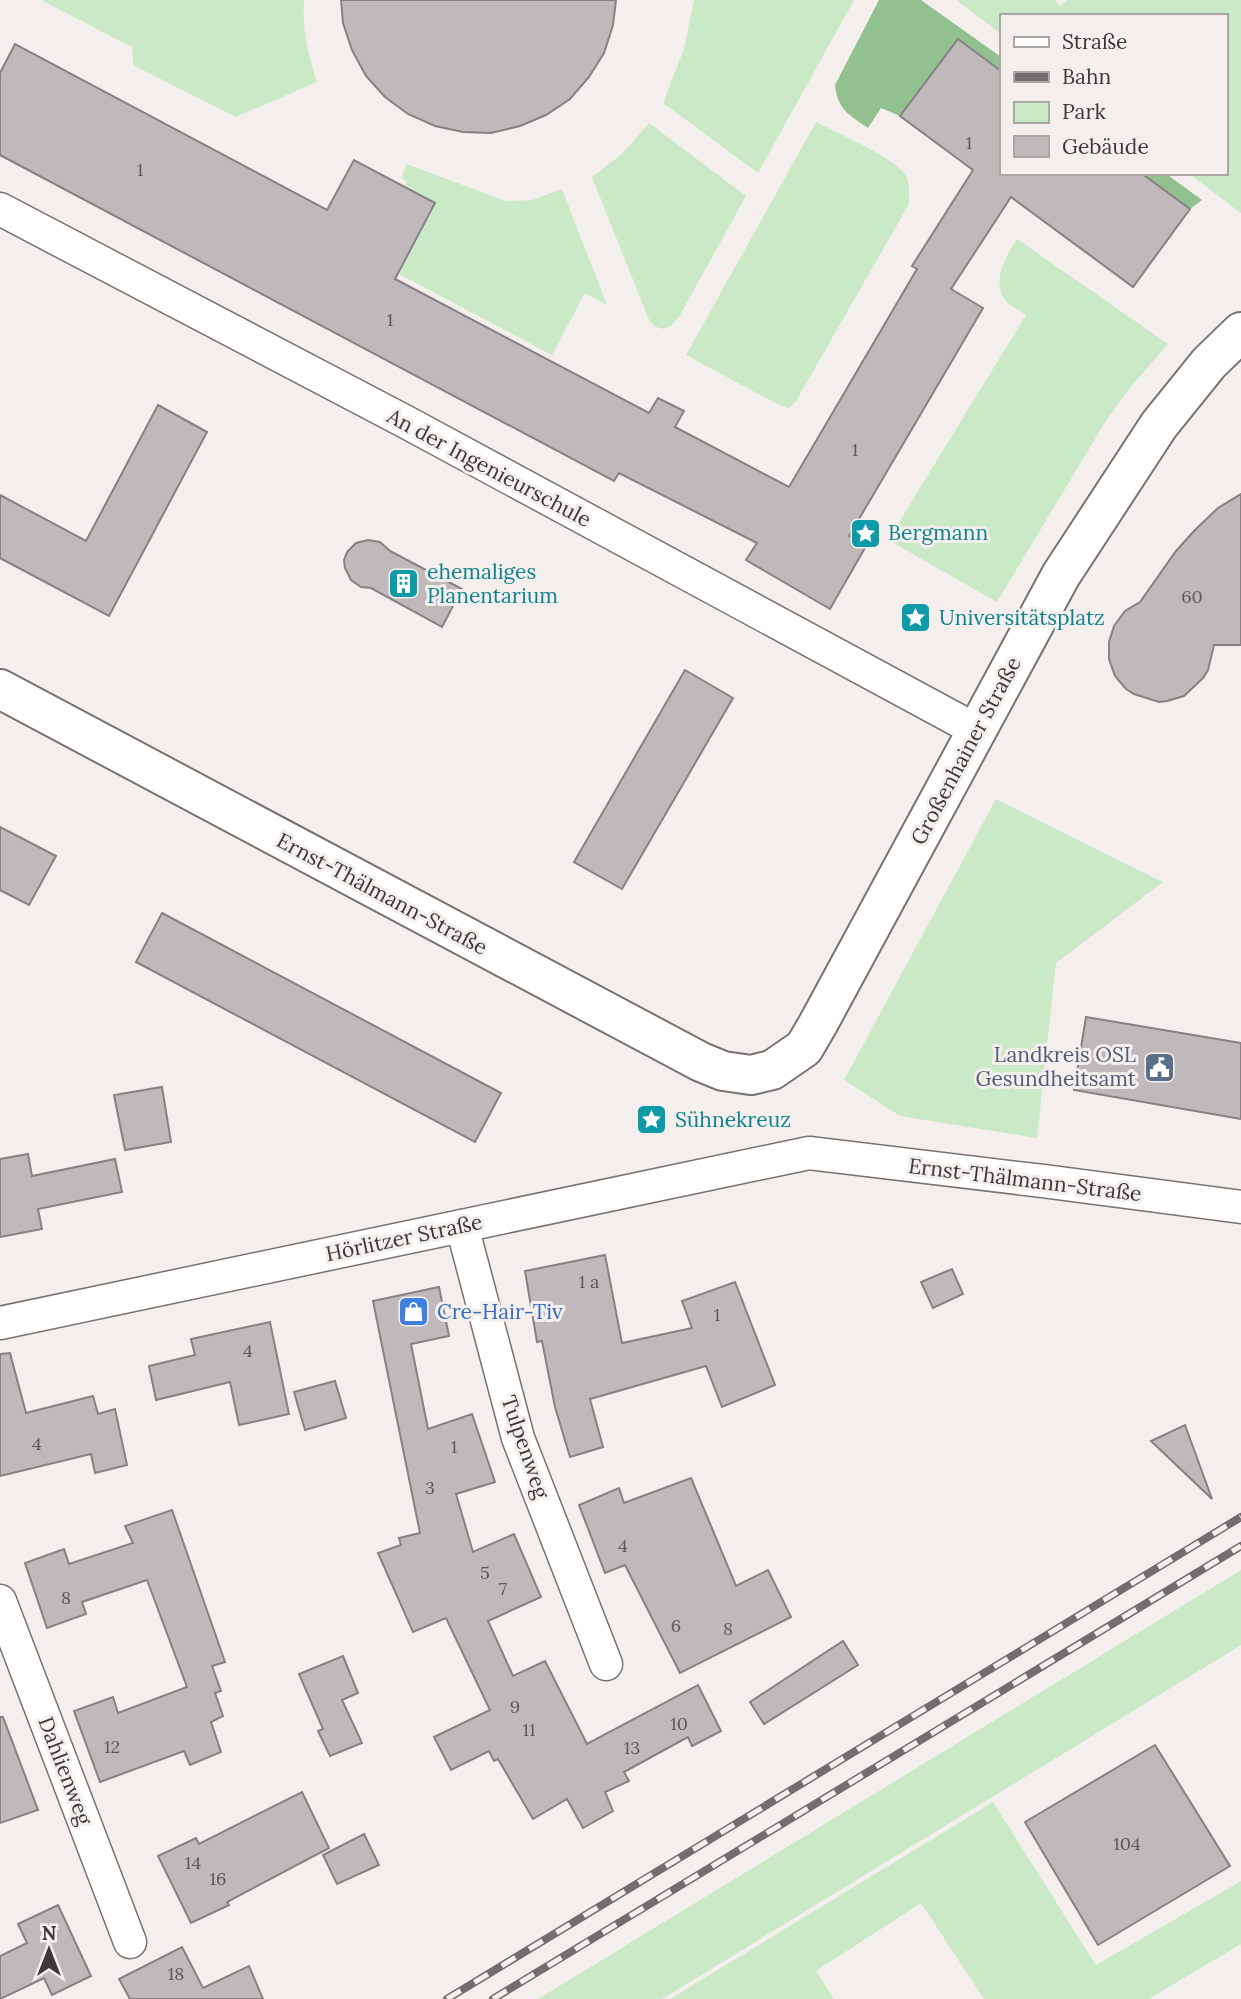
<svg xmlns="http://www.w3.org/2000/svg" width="1241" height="1999" font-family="Lora,serif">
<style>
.green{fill:#caeac7}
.forest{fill:#92c08e}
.building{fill:#bfb9bc;stroke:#868183;stroke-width:2}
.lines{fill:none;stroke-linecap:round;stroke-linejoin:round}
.minor-casing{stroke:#787370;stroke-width:35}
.secondary-casing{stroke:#787370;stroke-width:42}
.minor{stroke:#fff;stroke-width:32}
.secondary{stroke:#fff;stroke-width:38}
.rail-casing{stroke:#716e6d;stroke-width:8}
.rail{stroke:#f4efec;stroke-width:5;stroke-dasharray:16;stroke-linecap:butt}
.labels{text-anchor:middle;stroke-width:6;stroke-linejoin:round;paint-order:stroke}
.number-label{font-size:18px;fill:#5c5959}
.street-label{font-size:21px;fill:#3b3938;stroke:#f4efec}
.culture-label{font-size:21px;fill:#0d838f;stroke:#f4efec;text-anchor:start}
.service-label{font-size:21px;fill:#4e5e75;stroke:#f4efec;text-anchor:end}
.shop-label{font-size:21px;fill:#366cbe;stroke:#f4efec;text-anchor:start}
</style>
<rect width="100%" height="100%" fill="#f4efec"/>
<g class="green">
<path d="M41,0h263c-2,29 4,54 13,82l-81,35 -103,-52 -1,-18z"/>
<polygon points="694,0 854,0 758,173 663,103 684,49"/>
<polygon points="956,0 1055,0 1060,6 1067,0 1241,0 1241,213 1188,173 1225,173 1225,16 1001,16 1001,34"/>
<path d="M816,122c19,10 82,37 90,54 4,9 3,19 3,28l-113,197 -7,7 -10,-3 -93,-50z"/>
<polygon points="649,123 746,196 680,315 672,325 664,329 656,327 650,322 592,177 623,153"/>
<polygon points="407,164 506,201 532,200 562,189 607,305 585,293 552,355 399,274 436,203 405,185 407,182 401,178"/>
<path d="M1017,239l151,105 -39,45 -25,35 -107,178 -109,-62 138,-225c-7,-5 -17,-9 -22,-17 -12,-19 3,-43 13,-59z"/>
<polygon points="996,799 1163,882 1056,963 1037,1138 900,1116 844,1080"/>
<polygon points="1241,1570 1241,1645 662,1999 538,1999"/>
<polygon points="993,1802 1096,1965 1241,1881 1241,1944 1149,1999 984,1999 921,1903 816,1971 834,1999 670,1999"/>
</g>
<g class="forest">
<path d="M879,0h42l80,57v13l-43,-31 -58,77 -19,-8 -13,20c-20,-14 -30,-18 -33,-43z"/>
<polygon points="1141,173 1165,173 1202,200 1190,209"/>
</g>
<g class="building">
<polygon points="341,0 616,0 613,25 604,53 589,77 570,99 546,115 520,126 491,133 463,132 435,126 408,114 385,97 366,76 352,50 343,23"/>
<polygon points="958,39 1001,71 1001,173 1141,173 1190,209 1133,287 1011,197 951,289 983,308 849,536 866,546 830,609 746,560 757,543 619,473 614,481 0,155 0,73 15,44 327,210 354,160 435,203 395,279 649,413 658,398 684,411 675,427 789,487 917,269 912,266 973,170 900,116"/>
<polygon points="158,405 207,432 109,616 0,558 0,495 86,541"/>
<polygon points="1241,494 1241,645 1214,645 1208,670 1203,678 1184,696 1167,701 1159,702 1134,694 1126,689 1115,676 1109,659 1109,642 1114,626 1125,611 1140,602 1176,551 1195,530 1218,508"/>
<polygon points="368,540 380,542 390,551 462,589 442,627 371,588 361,587 351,580 345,568 344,560 347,552 356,543"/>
<polygon points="685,670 733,698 622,889 574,862"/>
<polygon points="0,827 56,856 29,905 0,890"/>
<polygon points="162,913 501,1093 475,1142 136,962"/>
<polygon points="1086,1017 1241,1043 1241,1119 1074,1090"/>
<polygon points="162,1087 171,1142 125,1150 114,1095"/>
<polygon points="28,1154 32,1176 115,1159 122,1192 38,1209 42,1229 0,1237 0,1159"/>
<polygon points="605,1255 622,1343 692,1328 682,1301 735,1282 775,1385 722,1407 706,1366 590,1399 603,1447 570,1457 555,1407 542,1341 537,1342 525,1271"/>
<polygon points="952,1269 963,1294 933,1308 921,1282"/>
<polygon points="439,1287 449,1336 411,1344 428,1429 472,1414 495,1482 456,1494 473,1552 514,1534 541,1597 488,1621 513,1676 545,1661 587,1744 698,1685 721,1731 692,1746 688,1737 624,1772 629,1781 605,1792 613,1811 583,1828 567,1799 533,1819 498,1759 494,1761 489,1751 451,1770 434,1737 490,1710 446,1618 413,1632 378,1553 401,1545 399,1538 420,1533 373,1301"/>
<polygon points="270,1322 289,1414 239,1425 230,1382 156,1400 149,1366 195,1355 191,1339"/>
<polygon points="10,1353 26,1413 93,1396 98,1414 115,1409 127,1465 95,1473 91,1454 0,1476 0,1354"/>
<polygon points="335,1381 346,1418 305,1430 294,1392"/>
<polygon points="1185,1425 1212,1499 1151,1441"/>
<polygon points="691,1478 736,1586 768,1570 791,1617 680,1673 625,1565 605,1573 579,1505 619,1488 624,1503"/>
<polygon points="172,1510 225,1662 212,1666 221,1691 215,1693 223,1716 211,1722 221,1752 190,1765 184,1751 100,1782 74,1711 113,1697 118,1713 187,1687 147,1580 82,1602 86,1614 47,1628 25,1563 64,1549 69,1564 133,1543 125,1526"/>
<polygon points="843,1641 858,1665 764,1724 750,1702"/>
<polygon points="343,1656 358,1693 342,1700 362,1743 330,1756 318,1731 323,1729 299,1674"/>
<polygon points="0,1717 3,1717 38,1810 0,1823"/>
<polygon points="1155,1745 1230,1866 1098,1945 1025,1822"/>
<polygon points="302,1792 329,1848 227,1902 229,1905 191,1923 158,1856 196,1838 199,1844"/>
<polygon points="364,1834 379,1865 337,1884 323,1855"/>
<polygon points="58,1905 91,1976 52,1995 44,1978 0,1999 0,1956 27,1943 18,1924"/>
<polygon points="182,1947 203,1988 249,1966 263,1999 130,1999 119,1979"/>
</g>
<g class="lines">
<defs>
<g id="minor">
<polyline points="0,209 406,422 976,730"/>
<polyline points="462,1226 518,1438 606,1664"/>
<polyline points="0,1323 809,1153 1043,1181 1241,1207"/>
<polyline points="0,1601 130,1942"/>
</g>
<polyline id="secondary" points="0,689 701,1062 723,1071 751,1075 772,1070 804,1048 818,1024 1061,575 1159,425 1209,363 1241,332"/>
</defs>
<use href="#minor" class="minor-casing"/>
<use href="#secondary" class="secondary-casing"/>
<use href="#minor" class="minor"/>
<use href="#secondary" class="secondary"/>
<defs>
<g id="rail">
<polyline points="447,1999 1241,1517"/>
<polyline points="493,1999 1241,1546"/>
</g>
</defs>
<use href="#rail" class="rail-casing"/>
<use href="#rail" class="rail"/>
</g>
<defs>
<symbol id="sight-square" viewBox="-11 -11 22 22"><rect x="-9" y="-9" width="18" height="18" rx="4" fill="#0f9aa8" stroke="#f4efec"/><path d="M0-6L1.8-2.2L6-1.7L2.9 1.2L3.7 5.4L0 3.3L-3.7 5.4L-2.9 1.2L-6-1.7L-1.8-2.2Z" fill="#fff"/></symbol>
<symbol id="building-square" viewBox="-11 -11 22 22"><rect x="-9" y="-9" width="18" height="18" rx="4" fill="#0f9aa8" stroke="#f4efec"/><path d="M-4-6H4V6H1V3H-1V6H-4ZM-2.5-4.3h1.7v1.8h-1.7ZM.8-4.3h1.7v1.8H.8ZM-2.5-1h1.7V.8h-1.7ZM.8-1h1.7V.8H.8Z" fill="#fff"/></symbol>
<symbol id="civic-square" viewBox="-11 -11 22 22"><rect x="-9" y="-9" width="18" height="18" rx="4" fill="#5c6f8a" stroke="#f4efec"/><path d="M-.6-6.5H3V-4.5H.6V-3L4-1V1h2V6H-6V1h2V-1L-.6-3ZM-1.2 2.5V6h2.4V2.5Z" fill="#fff"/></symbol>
<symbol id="shop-square" viewBox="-11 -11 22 22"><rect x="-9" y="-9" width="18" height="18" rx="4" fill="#3f7fe0" stroke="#f4efec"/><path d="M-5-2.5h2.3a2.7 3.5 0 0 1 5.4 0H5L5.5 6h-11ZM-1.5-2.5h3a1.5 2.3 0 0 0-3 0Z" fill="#fff"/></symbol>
</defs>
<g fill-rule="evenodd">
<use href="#sight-square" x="848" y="516" width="35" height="35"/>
<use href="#building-square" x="386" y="566" width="35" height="35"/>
<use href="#sight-square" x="898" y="600" width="35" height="35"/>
<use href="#civic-square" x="1142" y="1050" width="35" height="35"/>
<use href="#sight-square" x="634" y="1102" width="35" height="35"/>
<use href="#shop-square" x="396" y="1294" width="35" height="35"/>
</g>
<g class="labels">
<g class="number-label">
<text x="969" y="149">1</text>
<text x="140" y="176">1</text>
<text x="390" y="326">1</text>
<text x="855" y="456">1</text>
<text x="1192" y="603">60</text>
<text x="589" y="1288">1 a</text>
<text x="717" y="1321">1</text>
<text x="248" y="1357">4</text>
<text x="37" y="1450">4</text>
<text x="454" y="1453">1</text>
<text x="430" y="1494">3</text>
<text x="623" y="1552">4</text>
<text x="485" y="1579">5</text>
<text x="503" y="1595">7</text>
<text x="66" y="1604">8</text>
<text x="676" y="1632">6</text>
<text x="728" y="1635">8</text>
<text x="515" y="1713">9</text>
<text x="679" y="1730">10</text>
<text x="529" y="1736">11</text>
<text x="112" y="1753">12</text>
<text x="632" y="1754">13</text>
<text x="1127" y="1850">104</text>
<text x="193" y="1869">14</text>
<text x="218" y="1885">16</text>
<text x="176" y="1980">18</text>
</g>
<g class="street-label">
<text transform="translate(489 468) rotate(28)" y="7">An der Ingenieurschule</text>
<text transform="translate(966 751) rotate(-62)" y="7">Großenhainer Straße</text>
<text transform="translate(382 894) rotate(28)" y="7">Ernst-Thälmann-Straße</text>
<text transform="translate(1025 1180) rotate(7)" y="7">Ernst-Thälmann-Straße</text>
<text transform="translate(404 1238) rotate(-12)" y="7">Hörlitzer Straße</text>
<text transform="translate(525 1447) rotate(71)" y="7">Tulpenweg</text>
<text transform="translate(65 1771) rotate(69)" y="7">Dahlienweg</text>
</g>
<g class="culture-label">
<text x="888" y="540">Bergmann</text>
<text x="427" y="579">ehemaliges<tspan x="427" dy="24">Planentarium</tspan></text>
<text x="939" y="625">Universitätsplatz</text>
<text x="675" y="1127">Sühnekreuz</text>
</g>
<g class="service-label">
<text x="1136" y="1062">Landkreis OSL<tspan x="1136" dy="24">Gesundheitsamt</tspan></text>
</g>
<g class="shop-label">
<text x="437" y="1319">Cre-Hair-Tiv</text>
</g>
</g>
<rect x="1000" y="14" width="228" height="161" fill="#f4efec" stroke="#aaa6a4" stroke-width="2"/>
<rect x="1014" y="37" width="35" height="10" fill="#ffffff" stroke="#aaa6a4" stroke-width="2"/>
<text x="1062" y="49" font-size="21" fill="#3b3938">Straße</text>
<rect x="1014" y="72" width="35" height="10" fill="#716e6d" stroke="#aaa6a4" stroke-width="2"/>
<text x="1062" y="84" font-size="21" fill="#3b3938">Bahn</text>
<rect x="1014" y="102" width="35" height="21" fill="#caeac7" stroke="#aaa6a4" stroke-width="2"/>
<text x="1062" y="119" font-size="21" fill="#3b3938">Park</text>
<rect x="1014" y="136" width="35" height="21" fill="#bfb9bc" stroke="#aaa6a4" stroke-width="2"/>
<text x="1062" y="154" font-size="21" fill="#3b3938">Gebäude</text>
<g transform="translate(49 1950)" stroke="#f4efec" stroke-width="5" paint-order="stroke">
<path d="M0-5L12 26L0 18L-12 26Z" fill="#3b3938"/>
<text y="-10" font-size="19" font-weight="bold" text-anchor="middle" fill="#3b3938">N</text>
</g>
</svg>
